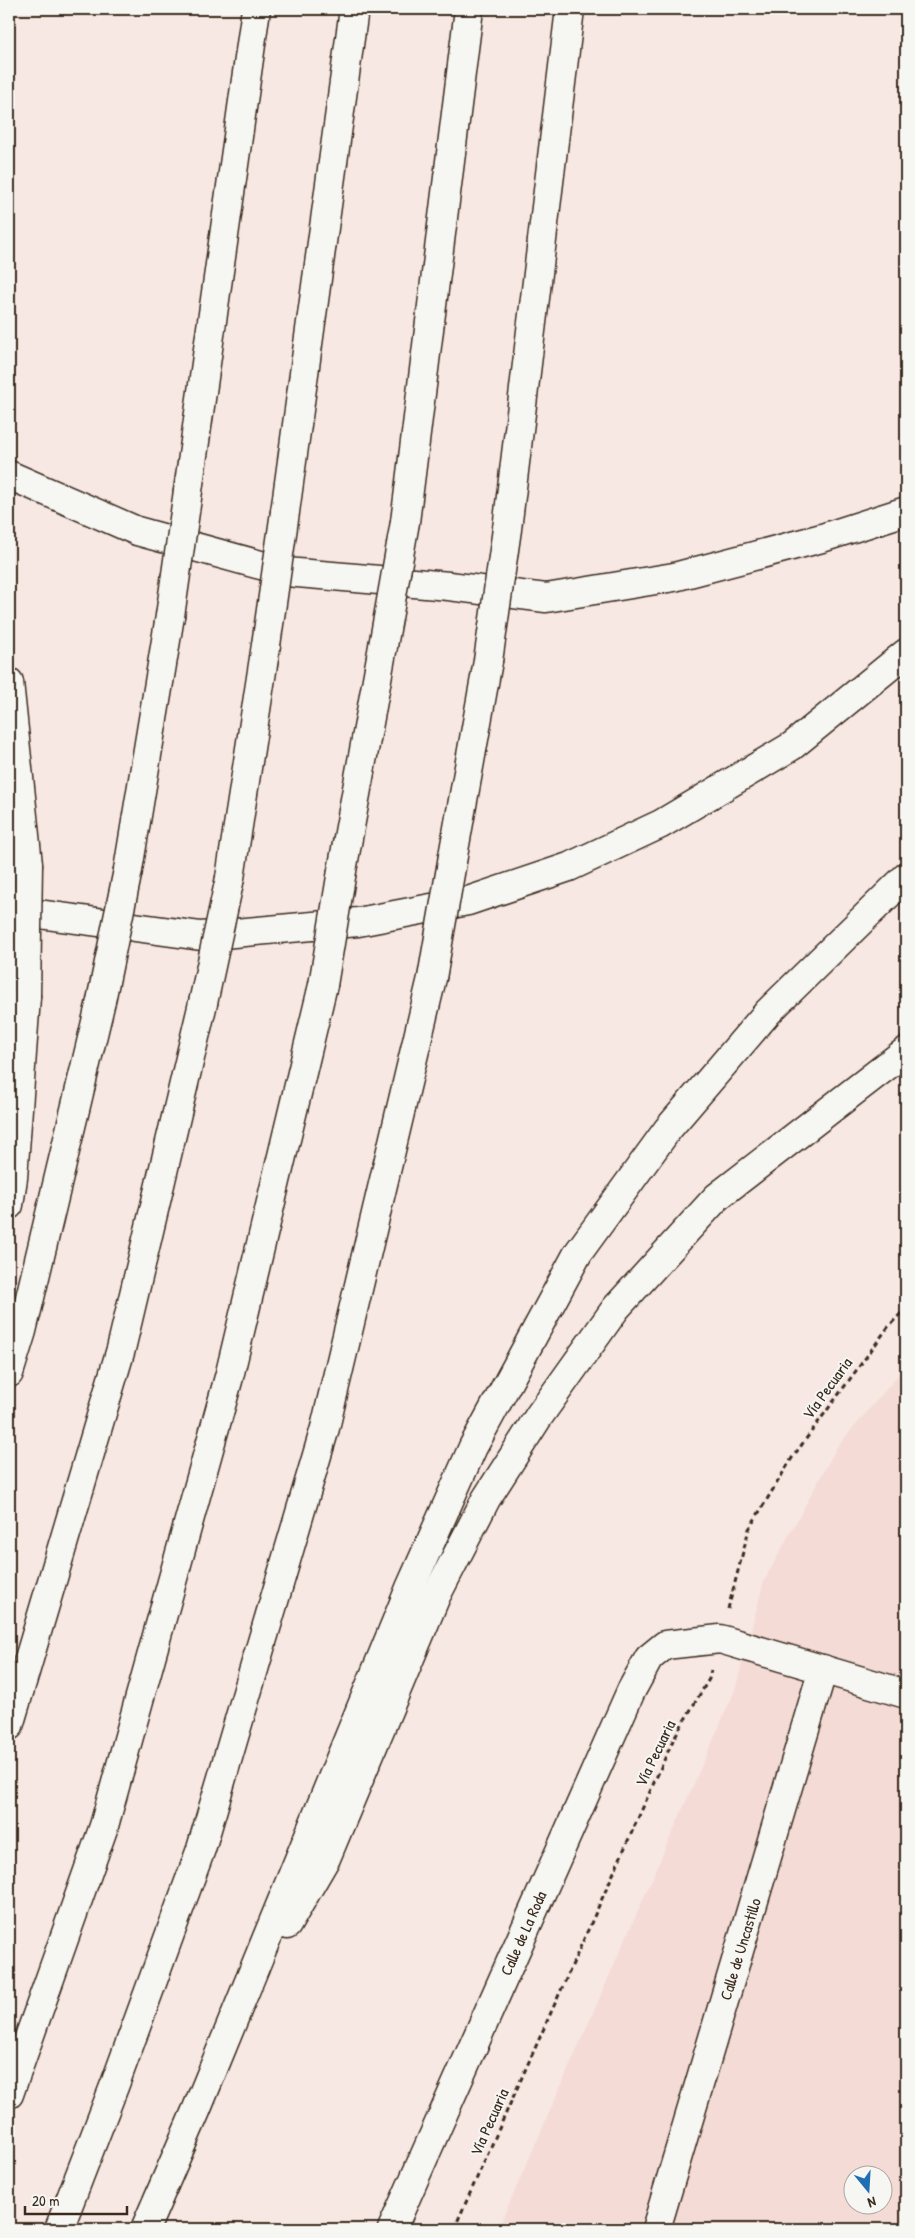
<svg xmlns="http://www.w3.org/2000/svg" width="915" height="2238" font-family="'Patrick Hand',sans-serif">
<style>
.built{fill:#f4dbd6;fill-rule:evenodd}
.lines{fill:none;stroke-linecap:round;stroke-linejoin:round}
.minor-casing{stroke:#3b2a1e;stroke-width:31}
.highway-casing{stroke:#3b2a1e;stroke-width:31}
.path{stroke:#3b2a1e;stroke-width:3;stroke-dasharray:5 4;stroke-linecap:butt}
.minor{stroke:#f6f6f2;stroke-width:28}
.highway{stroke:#f6f6f2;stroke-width:28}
.highway-bridge-casing{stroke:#3b2a1e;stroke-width:31;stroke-linecap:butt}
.highway-bridge{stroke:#f6f6f2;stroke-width:28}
.labels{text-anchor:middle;stroke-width:4;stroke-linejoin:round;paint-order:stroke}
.street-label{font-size:16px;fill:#3b2a1e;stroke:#f6f6f2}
</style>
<rect width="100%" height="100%" fill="#f7e8e4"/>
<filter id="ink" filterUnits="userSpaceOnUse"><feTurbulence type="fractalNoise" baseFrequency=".02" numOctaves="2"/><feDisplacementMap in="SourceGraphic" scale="10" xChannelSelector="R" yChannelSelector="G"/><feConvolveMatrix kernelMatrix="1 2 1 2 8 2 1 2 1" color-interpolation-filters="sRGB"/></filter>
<g filter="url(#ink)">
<path class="built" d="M906,1366v863h-408l237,-539 29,-109 73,-134zM852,2176h30v30h-30z"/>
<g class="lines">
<defs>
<g id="minor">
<polyline points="392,2229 631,1691 649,1658 665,1645 720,1639 906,1694"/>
<polyline points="656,2229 823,1669"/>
</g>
<g id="highway">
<polyline points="9,475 137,531 286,572 449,586 546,598 674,577 822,538 906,511"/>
<polyline points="188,491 256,9"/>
<polyline points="285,512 354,9"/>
<polyline points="405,522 469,9"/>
<polyline points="507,529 570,9"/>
<polyline points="9,682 28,864"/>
<polyline points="453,856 488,661"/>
<polyline points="128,870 170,616"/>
<polyline points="342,871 383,646"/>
<polyline points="230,878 266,645"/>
<polyline points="9,910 201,936 358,922 468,901 569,867 661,824 792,746 906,653"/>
<polyline points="9,1205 13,1178 26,997"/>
<polyline points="9,1373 22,1331 101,1001"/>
<polyline points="9,1726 121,1349 203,1003"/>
<polyline points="287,1925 326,1858 436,1596 486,1499 539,1416 616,1308 717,1197 906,1051"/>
<polyline points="9,2094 104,1826 229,1377 323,985"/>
<polyline points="59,2229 115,2084 201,1849 325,1428 432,978"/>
<polyline points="145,2229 196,2111 410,1588 473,1447 578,1253 668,1129 768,1012 906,877"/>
</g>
</defs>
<use href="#minor" class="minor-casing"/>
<use href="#highway" class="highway-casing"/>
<g class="path">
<polyline points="728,1609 749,1529 792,1458 889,1326 906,1308"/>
<polyline points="454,2229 674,1738 709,1679 711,1670"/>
</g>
<use href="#minor" class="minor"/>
<use href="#highway" class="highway"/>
<defs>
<g id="highway-bridge">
<polyline points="170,616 188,491"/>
<polyline points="266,645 285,512"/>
<polyline points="383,646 405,522"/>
<polyline points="488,661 507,529"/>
<polyline points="432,978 453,856"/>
<polyline points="323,985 342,871"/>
<polyline points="26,997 28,864"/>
<polyline points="101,1001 128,870"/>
<polyline points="203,1003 230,878"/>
</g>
</defs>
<use href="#highway-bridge" class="highway-bridge-casing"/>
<use href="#highway-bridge" class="highway-bridge"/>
</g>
</g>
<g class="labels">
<g class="street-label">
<text transform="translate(827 1388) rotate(-54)" y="6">Vía Pecuaria</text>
<text transform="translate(655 1753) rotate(-64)" y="6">Vía Pecuaria</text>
<text transform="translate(523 1933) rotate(-66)" y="6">Calle de La Roda</text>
<text transform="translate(740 1949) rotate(-73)" y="6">Calle de Uncastillo</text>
<text transform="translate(489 2122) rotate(-66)" y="6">Vía Pecuaria</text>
</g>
</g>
<rect width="915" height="2238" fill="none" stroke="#f6f6f2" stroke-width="30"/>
<rect x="15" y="15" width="885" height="2208" fill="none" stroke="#3b2a1e" stroke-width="2" filter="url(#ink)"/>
<g transform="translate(868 2190) rotate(162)"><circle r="24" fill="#f6f6f2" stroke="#aba49d"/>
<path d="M0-4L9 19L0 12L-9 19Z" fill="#1f6fb2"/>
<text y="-8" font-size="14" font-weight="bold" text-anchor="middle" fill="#3b2a1e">N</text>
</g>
<path d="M25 2206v8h102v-8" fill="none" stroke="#3b2a1e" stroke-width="2.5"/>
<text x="32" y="2206" font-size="15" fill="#3b2a1e" stroke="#f6f6f2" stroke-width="4" paint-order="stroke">20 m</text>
</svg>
